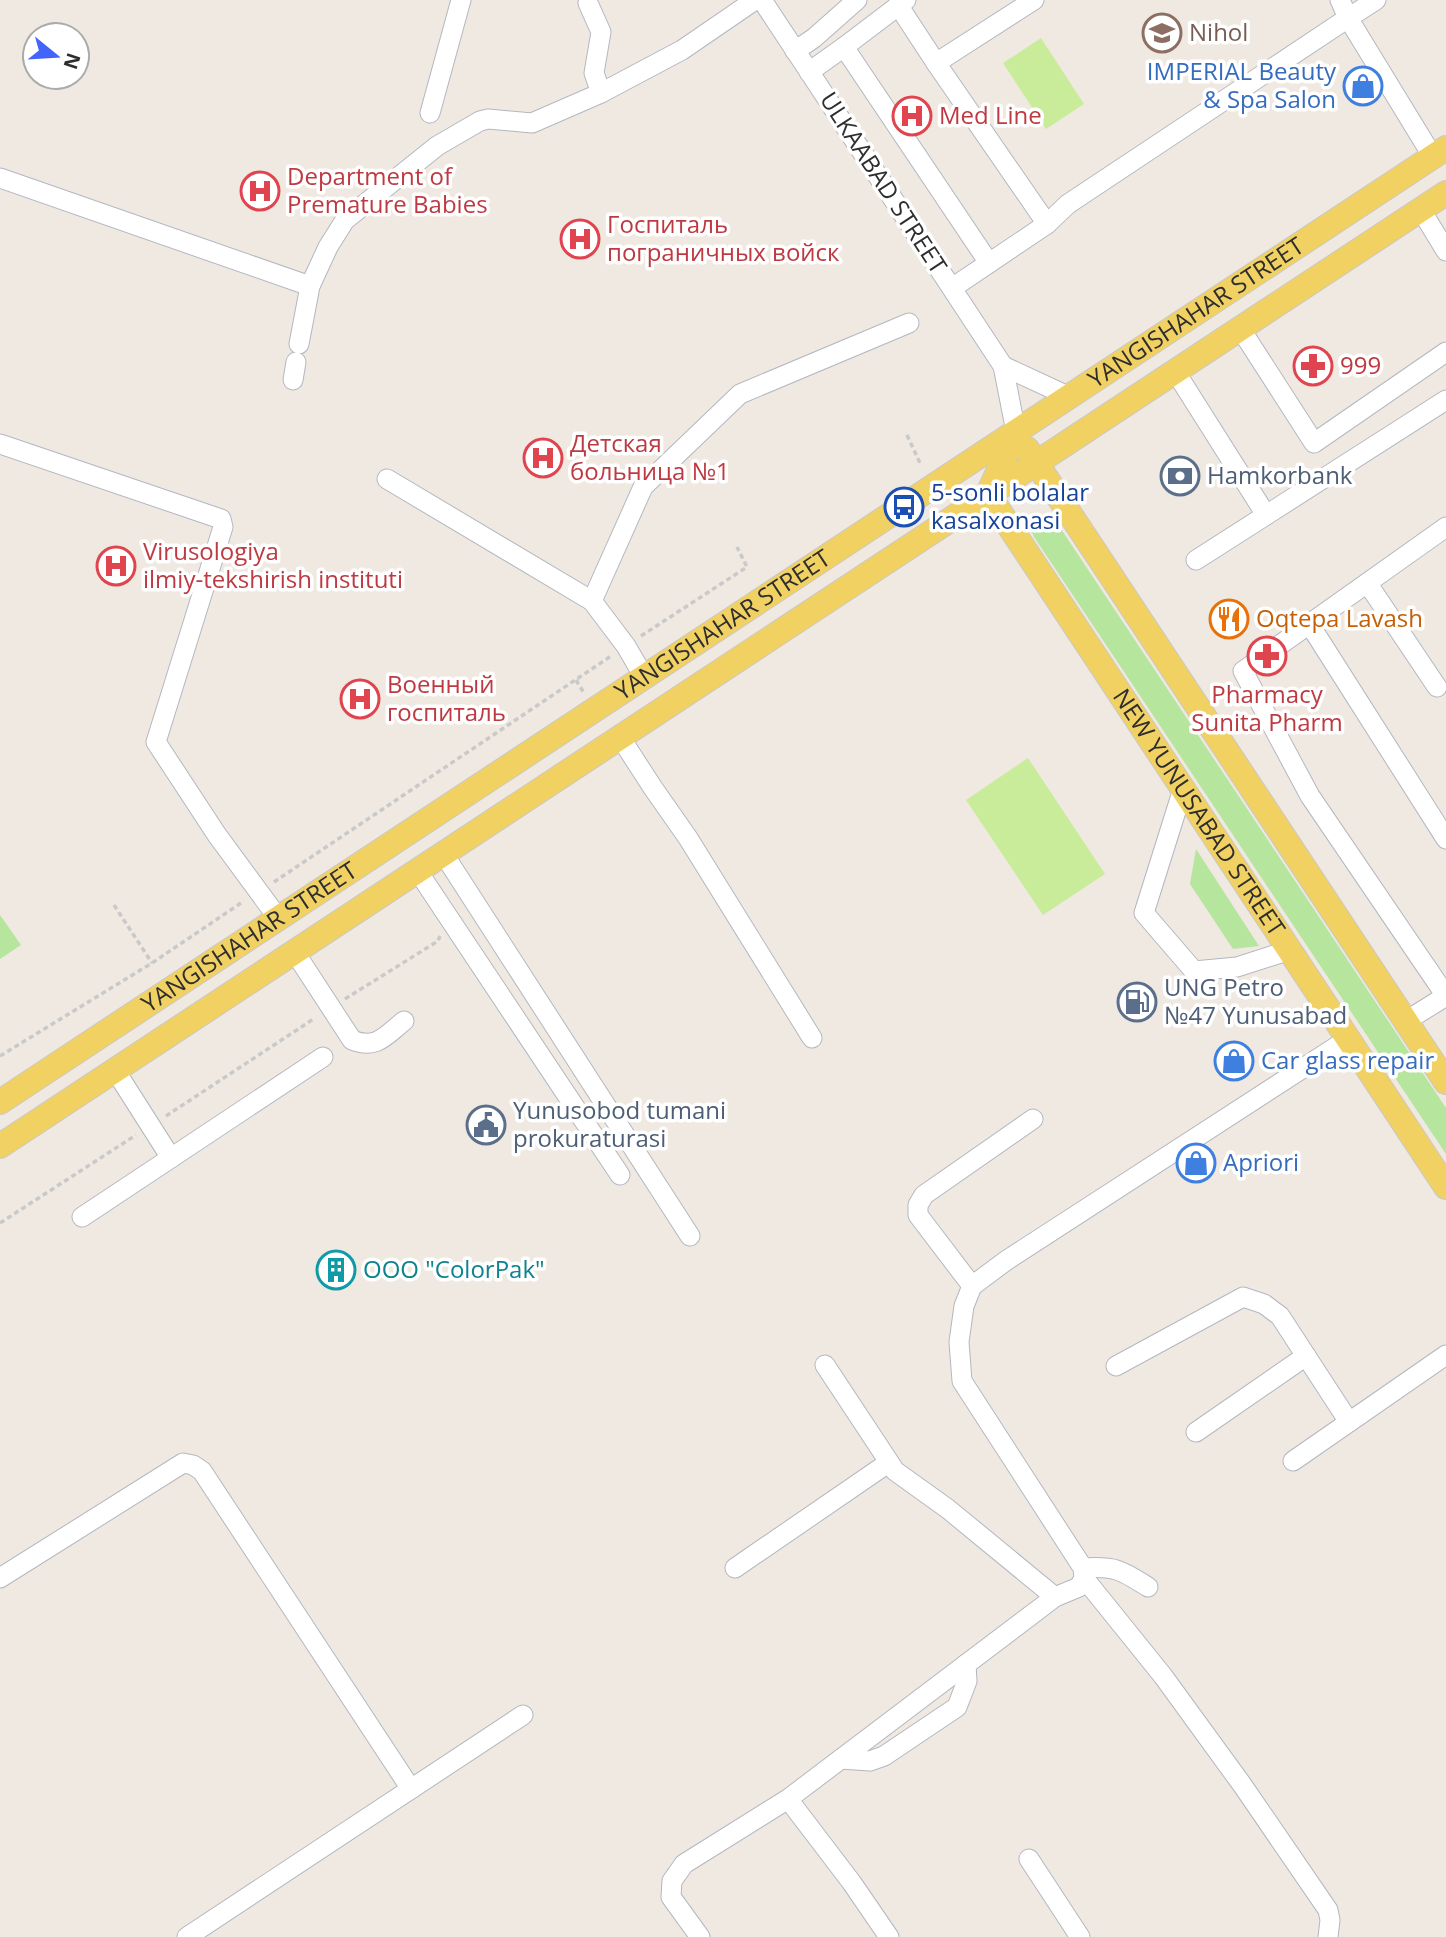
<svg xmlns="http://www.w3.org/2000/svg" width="1446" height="1937" font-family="'Open Sans',sans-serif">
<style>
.green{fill:#b6e59e}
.pitch{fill:#c9ec9a}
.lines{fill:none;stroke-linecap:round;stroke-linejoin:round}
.minor-casing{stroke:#b4b7c1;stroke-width:21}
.major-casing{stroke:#c9c9c9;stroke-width:26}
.path{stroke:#c9c9c9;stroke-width:3.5;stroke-dasharray:5 3.5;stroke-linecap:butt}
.minor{stroke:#fff;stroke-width:19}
.major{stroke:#f2d163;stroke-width:24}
.labels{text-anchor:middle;stroke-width:7;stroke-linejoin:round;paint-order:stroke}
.education-label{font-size:24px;fill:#785e54;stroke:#fff;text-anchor:start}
.shop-label{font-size:24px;fill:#366cbe;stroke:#fff;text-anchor:start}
.health-label{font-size:24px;fill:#be3a42;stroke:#fff;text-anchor:start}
.street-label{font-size:24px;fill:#2e2e2e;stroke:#fff}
.service-label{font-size:24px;fill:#4e5e75;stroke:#fff;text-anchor:start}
.transit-label{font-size:24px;fill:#164399;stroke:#fff;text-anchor:start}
.food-label{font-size:24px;fill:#c56008;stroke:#fff;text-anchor:start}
.culture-label{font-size:24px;fill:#0d838f;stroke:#fff;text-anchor:start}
</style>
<rect width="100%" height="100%" fill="#efe9e1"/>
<g class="green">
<path d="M1043,515l18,14 385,579v46l-412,-617c-4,-8 -6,-14 1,-20z"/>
<polygon points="1196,849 1259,946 1233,949 1190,884"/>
<polygon points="0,915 21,945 0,959"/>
</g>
<g class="pitch">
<polygon points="1041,38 1084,104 1046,129 1003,63"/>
<polygon points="1028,758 1105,874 1043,915 966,800"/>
</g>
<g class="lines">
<defs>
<g id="minor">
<polyline points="762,0 1003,366 1016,432"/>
<polyline points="906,0 844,47 989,263"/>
<polyline points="1034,0 936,63 1047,224"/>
<polyline points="1376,0 1348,18 1433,157"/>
<polyline points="588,3 601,32 594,73 601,93"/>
<polyline points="898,5 936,63"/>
<polyline points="795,51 814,38 857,0"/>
<polyline points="809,72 844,47"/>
<polyline points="430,113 461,0"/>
<polyline points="0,178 310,286"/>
<polyline points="1421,210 1446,251"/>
<polyline points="952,288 1047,224 1068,204 1348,18 1340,0"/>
<polyline points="1240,328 1314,443 1446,352"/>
<polyline points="299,344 310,286 328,247 345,220 437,146 480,121 488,119 532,123 601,93 682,50 755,0"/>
<polyline points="1003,366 1070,397"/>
<polyline points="1175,371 1266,515"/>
<polyline points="293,380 296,362"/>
<polyline points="0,444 221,519 223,527 156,742 217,835 278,918"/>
<polyline points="387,479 592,601 626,646 644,677"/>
<polyline points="1196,560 1446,400"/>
<polyline points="1368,584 1437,687"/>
<polyline points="592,601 643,487 740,394 909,323"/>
<polyline points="1310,625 1446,839"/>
<polyline points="620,737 653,788 688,838 812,1038"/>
<polyline points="1183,789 1144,913 1194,971 1237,967 1290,950"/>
<polyline points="443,853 690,1236"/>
<polyline points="417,870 620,1175"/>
<path d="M294,951l58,89c25,10 34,-5 52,-19"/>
<polyline points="1446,996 1310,796 1243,671 1446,527"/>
<polyline points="1406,1021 1446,996"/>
<polyline points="115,1070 171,1158"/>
<polyline points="82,1217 323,1057"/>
<polyline points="972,1286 918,1215 918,1205 924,1195 1033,1119"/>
<polyline points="825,1365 895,1471 948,1509 1055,1597"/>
<polyline points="1116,1366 1243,1297 1264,1304 1280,1316 1349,1422"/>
<polyline points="1196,1432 1306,1356"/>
<polyline points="1293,1461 1446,1355"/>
<polyline points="735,1568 888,1463"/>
<path d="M1083,1568c33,-2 38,2 65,19"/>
<polyline points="0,1578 183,1463 193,1465 202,1471 411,1789"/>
<polyline points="1084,1578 1163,1676 1243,1786 1328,1910 1330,1920 1328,1937"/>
<polyline points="841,1759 870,1761 884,1756 957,1707 967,1681 966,1664"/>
<polyline points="788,1799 852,1883 889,1937"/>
<polyline points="1029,1859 1080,1937"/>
<polyline points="187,1937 523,1715"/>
<polyline points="700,1937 671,1897 672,1881 684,1864 788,1799 1055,1597 1079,1587 1084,1578 1083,1568 962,1381 959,1342 964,1306 972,1286 1007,1260 1348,1039"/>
</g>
<g id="major">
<path id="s1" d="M1016,432l-28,62 458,693"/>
<polyline points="1027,449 1446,1082"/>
<path id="s2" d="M0,1102l1446,-954"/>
<polyline points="0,1146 1446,193"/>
</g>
</defs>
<use href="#minor" class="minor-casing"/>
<use href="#major" class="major-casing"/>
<g class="path">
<polyline points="907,435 920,463"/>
<polyline points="641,636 747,567 737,547"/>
<polyline points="576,680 584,693"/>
<polyline points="274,882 611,656"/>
<polyline points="114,905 152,963"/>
<polyline points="345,999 438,941 440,936"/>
<polyline points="0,1056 152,963 244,901"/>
<polyline points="166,1116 315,1018"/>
<polyline points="0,1223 136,1135"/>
</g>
<use href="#minor" class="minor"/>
<use href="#major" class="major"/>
</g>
<defs>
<symbol id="school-ring" viewBox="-11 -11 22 22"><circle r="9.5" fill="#fff" stroke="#8d6e63" stroke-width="1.5"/><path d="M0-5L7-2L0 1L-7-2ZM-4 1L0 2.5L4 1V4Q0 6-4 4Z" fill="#8d6e63"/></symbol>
<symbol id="shop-ring" viewBox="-11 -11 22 22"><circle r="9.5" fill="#fff" stroke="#3f7fe0" stroke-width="1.5"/><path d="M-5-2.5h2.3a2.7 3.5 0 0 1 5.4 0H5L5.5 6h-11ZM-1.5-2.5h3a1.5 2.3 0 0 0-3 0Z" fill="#3f7fe0"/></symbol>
<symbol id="hospital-ring" viewBox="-11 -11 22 22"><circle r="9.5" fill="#fff" stroke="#e0444e" stroke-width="1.5"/><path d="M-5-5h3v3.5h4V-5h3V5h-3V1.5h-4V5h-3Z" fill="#e0444e"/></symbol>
<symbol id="pharmacy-ring" viewBox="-11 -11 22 22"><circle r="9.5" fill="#fff" stroke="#e0444e" stroke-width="1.5"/><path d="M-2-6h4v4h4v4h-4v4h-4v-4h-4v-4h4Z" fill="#e0444e"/></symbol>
<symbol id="bank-ring" viewBox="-11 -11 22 22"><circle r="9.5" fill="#fff" stroke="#5c6f8a" stroke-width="1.5"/><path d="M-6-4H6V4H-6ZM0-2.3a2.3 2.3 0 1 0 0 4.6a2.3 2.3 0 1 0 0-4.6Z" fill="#5c6f8a"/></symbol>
<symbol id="bus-ring" viewBox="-11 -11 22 22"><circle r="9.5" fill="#fff" stroke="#1a4fb4" stroke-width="1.5"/><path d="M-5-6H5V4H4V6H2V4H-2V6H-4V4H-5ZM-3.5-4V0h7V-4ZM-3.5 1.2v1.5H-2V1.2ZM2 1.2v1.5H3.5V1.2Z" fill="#1a4fb4"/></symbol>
<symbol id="restaurant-ring" viewBox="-11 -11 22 22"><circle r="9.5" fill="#fff" stroke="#e8710a" stroke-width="1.5"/><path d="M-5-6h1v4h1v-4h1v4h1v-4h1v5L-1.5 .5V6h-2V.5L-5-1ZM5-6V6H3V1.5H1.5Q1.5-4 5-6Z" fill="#e8710a"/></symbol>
<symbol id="fuel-ring" viewBox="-11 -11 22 22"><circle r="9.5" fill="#fff" stroke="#5c6f8a" stroke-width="1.5"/><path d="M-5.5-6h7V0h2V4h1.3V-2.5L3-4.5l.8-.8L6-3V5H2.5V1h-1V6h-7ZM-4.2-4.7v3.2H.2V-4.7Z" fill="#5c6f8a"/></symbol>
<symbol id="civic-ring" viewBox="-11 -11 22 22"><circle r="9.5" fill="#fff" stroke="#5c6f8a" stroke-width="1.5"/><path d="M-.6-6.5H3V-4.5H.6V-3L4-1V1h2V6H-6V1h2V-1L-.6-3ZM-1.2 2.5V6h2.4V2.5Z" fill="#5c6f8a"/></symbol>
<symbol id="building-ring" viewBox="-11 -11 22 22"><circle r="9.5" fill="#fff" stroke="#0f9aa8" stroke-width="1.5"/><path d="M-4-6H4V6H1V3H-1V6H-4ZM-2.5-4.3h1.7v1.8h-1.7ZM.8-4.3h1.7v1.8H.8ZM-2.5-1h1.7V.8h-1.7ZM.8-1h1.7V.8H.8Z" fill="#0f9aa8"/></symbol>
</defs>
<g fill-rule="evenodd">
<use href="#school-ring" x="1140" y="11" width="44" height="44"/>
<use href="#shop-ring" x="1341" y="64" width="44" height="44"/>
<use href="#hospital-ring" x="890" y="94" width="44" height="44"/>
<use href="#hospital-ring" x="238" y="169" width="44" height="44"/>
<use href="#hospital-ring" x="558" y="217" width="44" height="44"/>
<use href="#pharmacy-ring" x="1291" y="344" width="44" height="44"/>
<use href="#hospital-ring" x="521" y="436" width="44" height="44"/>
<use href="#bank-ring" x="1158" y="454" width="44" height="44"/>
<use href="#bus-ring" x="882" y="485" width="44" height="44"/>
<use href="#hospital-ring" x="94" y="544" width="44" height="44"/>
<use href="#restaurant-ring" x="1207" y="597" width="44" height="44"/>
<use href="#pharmacy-ring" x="1245" y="634" width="44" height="44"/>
<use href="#hospital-ring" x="338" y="677" width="44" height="44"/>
<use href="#fuel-ring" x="1115" y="980" width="44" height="44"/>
<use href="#shop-ring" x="1212" y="1039" width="44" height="44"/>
<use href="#civic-ring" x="464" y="1103" width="44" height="44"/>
<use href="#shop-ring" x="1174" y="1141" width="44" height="44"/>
<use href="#building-ring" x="314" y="1248" width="44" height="44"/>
</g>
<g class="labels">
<g class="education-label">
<text x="1189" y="41">Nihol</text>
</g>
<g class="shop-label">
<text x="1336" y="80" text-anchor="end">IMPERIAL Beauty<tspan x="1336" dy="28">&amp; Spa Salon</tspan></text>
<text x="1261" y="1069">Car glass repair</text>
<text x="1223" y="1171">Apriori</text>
</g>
<g class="health-label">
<text x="939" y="124">Med Line</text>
<text x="287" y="185">Department of<tspan x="287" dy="28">Premature Babies</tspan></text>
<text x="607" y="233">Госпиталь<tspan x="607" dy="28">пограничных войск</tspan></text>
<text x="1340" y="374">999</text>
<text x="570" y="452">Детская<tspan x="570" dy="28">больница №1</tspan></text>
<text x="143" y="560">Virusologiya<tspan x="143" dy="28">ilmiy-tekshirish instituti</tspan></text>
<text x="387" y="693">Военный<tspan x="387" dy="28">госпиталь</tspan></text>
<text x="1267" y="703" text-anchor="middle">Pharmacy<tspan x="1267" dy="28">Sunita Pharm</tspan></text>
</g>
<g class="street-label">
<text transform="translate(883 183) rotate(57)" y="8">ULKAABAD STREET</text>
<text dy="8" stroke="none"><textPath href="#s2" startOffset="1433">YANGISHAHAR STREET</textPath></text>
<text dy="8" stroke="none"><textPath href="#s2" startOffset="866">YANGISHAHAR STREET</textPath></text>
<text dy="8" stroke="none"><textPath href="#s1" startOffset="450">NEW YUNUSABAD STREET</textPath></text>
<text dy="8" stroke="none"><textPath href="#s2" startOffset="299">YANGISHAHAR STREET</textPath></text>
</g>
<g class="service-label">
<text x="1207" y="484">Hamkorbank</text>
<text x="1164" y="996">UNG Petro<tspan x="1164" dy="28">№47 Yunusabad</tspan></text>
<text x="513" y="1119">Yunusobod tumani<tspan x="513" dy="28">prokuraturasi</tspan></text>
</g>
<g class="transit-label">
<text x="931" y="501">5-sonli bolalar<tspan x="931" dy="28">kasalxonasi</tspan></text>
</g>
<g class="food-label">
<text x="1256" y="627">Oqtepa Lavash</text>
</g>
<g class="culture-label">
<text x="363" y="1278">OOO "ColorPak"</text>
</g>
</g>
<g transform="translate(56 56) rotate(108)"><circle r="33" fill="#ffffff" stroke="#ababab" stroke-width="2"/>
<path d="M0-5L12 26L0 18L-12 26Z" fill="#4264fb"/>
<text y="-10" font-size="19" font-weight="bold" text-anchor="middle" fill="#2e2e2e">N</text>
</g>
</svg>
